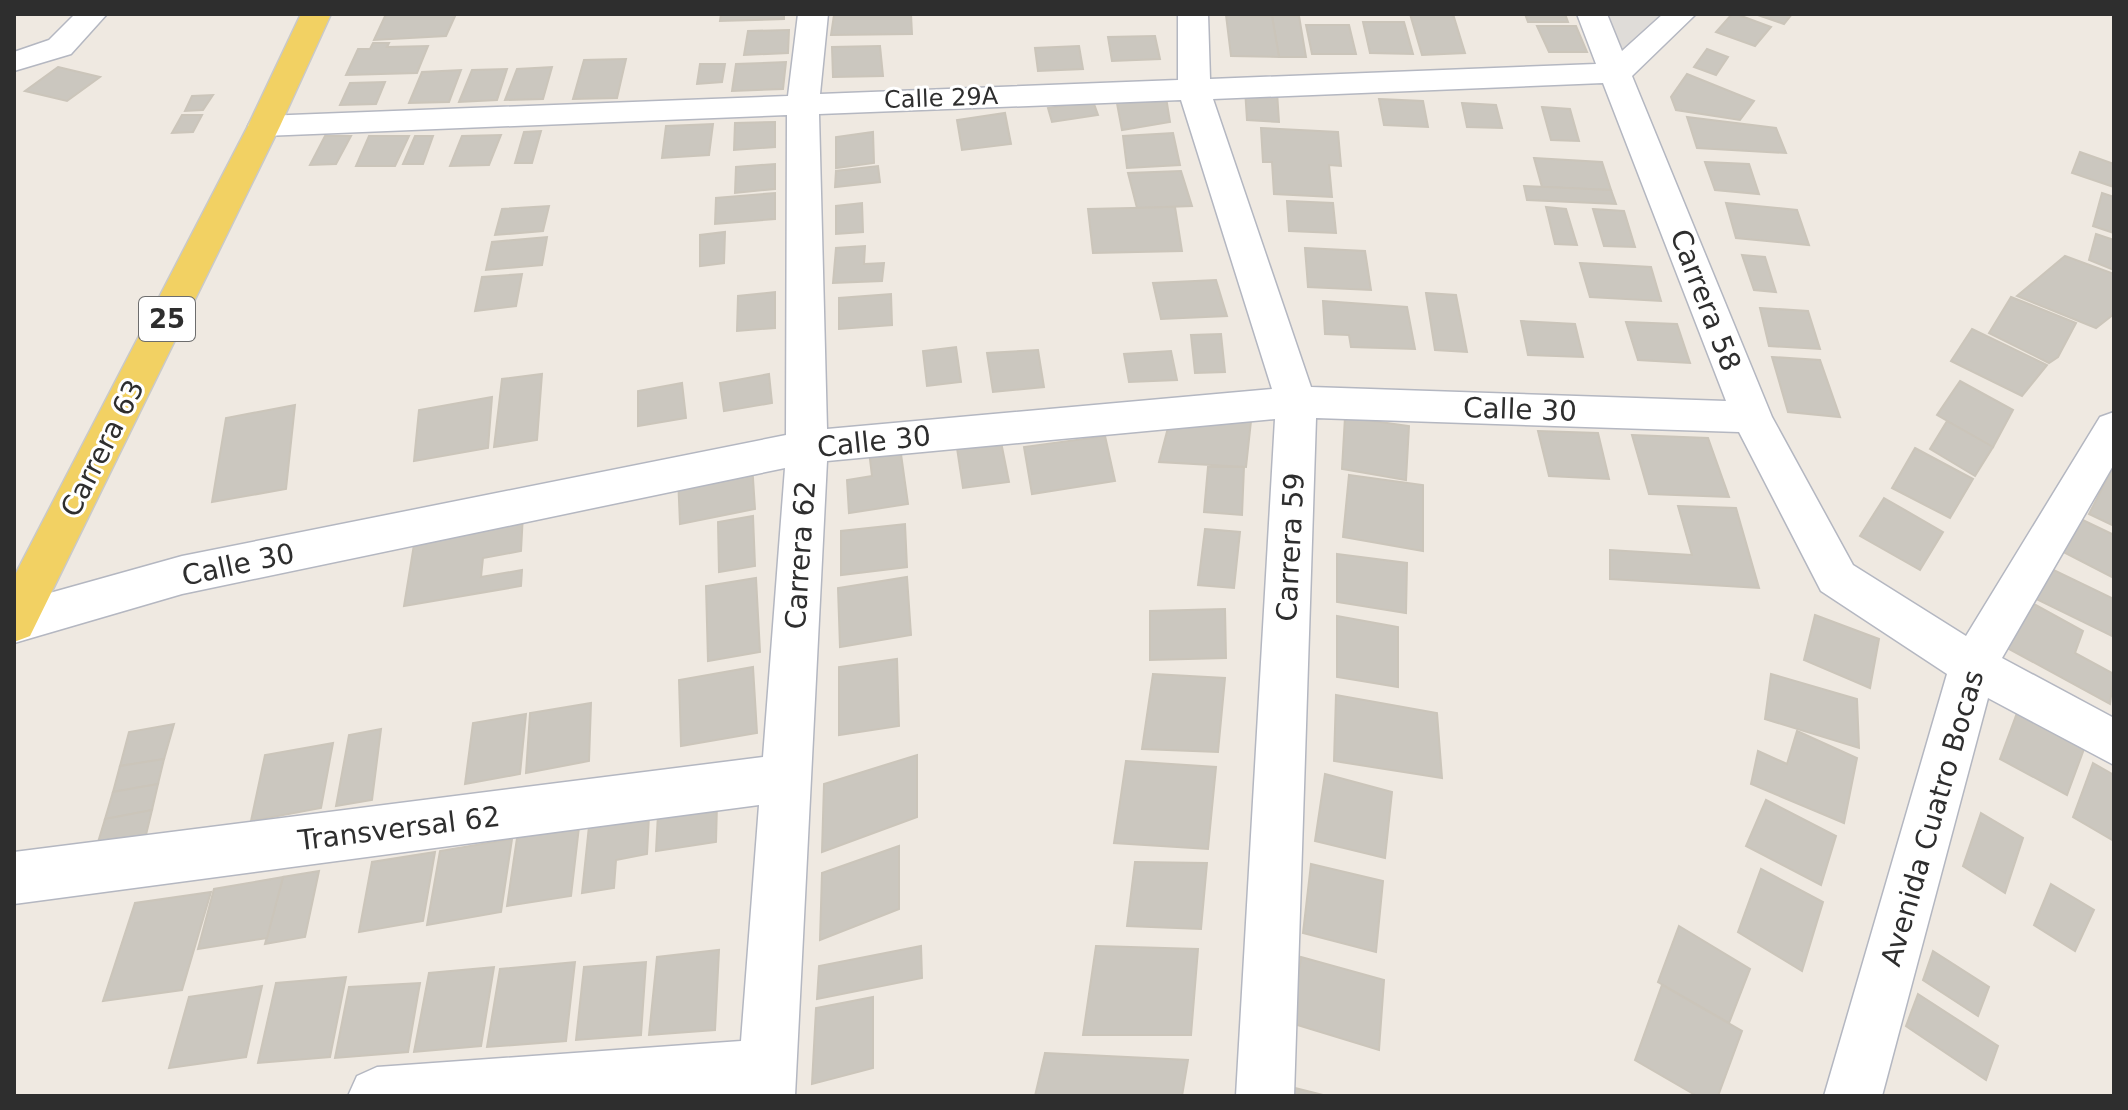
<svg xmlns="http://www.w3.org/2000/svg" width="2128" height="1110" font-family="'DejaVu Sans',sans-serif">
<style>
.plaza{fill:#dfdcd8}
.building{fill:#cbc7bf;stroke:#cbc5ba;stroke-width:2}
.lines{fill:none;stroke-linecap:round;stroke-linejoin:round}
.minor-casing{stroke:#b4b7c1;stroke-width:3}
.major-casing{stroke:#c9c9c9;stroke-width:3}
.minor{fill:#fff;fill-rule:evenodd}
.major{fill:#f2d163;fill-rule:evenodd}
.labels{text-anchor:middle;stroke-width:6;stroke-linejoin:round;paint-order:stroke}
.far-street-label{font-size:24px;fill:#2e2e2e;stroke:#fff}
.shield{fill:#fff;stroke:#6d6d6d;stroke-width:2}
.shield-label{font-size:26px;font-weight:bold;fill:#2e2e2e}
.street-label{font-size:28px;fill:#2e2e2e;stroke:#fff}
</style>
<rect width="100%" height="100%" fill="#efe9e1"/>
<polygon class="plaza" points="1592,14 1681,14 1617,73"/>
<g class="building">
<polygon points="386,14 456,14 446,36 374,40"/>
<polygon points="721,14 784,14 784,19 720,21"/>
<polygon points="911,14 912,34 831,35 834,15"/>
<polygon points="1226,14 1299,16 1306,57 1279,57 1272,16"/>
<polygon points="1410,14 1453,14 1465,53 1422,55"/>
<polygon points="1525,14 1565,14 1568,22 1528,22"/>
<polygon points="1732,14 1736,14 1771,27 1755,46 1716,32"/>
<polygon points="1755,14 1792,14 1784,24"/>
<polygon points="1226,15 1272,16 1279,57 1231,56"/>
<polygon points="1363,22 1404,22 1413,54 1370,53"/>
<polygon points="1306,25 1349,25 1356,54 1312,54"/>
<polygon points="1537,26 1576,26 1587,52 1549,52"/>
<polygon points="789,30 788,53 744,55 748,31"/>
<polygon points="1155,36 1160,59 1112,61 1108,37"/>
<polygon points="373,43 389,43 387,47 428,46 417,73 346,75 358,49 370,49"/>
<polygon points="880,46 883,76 833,77 832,47"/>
<polygon points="1079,46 1083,69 1038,71 1035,48"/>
<polygon points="1707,49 1728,57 1716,75 1694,67"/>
<polygon points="626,59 617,98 573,99 584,60"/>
<polygon points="786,62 783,89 732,91 736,64"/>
<polygon points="700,64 725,64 722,82 697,84"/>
<polygon points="58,67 100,77 67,101 25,91"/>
<polygon points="552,67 543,99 505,100 517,69"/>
<polygon points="507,69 497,100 459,102 472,70"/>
<polygon points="461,70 449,102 409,103 422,72"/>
<polygon points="1687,74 1754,101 1740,120 1676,110 1671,97"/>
<polygon points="385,82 376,104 340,105 350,83"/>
<polygon points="1245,89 1277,92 1279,122 1247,120"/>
<polygon points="1165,91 1170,122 1122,130 1116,98"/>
<polygon points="213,95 203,110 185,111 192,96"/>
<polygon points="1379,99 1423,101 1428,127 1384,125"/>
<polygon points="1093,101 1098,115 1052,122 1048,108"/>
<polygon points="1462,103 1496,105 1502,128 1467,127"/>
<polygon points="1542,107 1570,109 1579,141 1551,140"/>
<polygon points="1005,113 1011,144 962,150 957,120"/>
<polygon points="182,115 202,115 193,132 172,133"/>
<polygon points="1687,117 1776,128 1786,153 1697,148"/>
<polygon points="775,122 775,147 734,150 735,123"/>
<polygon points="713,124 709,155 662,158 666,126"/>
<polygon points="1261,128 1338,132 1341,166 1329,165 1332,197 1274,194 1272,162 1263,162"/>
<polygon points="541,131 532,163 515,163 524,132"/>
<polygon points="873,132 874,163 836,168 836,137"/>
<polygon points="1173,133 1180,165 1127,168 1123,136"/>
<polygon points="501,135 489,165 450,166 462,136"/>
<polygon points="325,136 351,136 336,164 310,165"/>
<polygon points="369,136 409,136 395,166 356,166"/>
<polygon points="415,136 433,136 423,164 403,164"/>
<polygon points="2080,152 2114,164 2114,187 2072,173"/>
<polygon points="1534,158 1602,162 1611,190 1542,187"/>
<polygon points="1705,162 1749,164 1759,194 1715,190"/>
<polygon points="775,164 775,189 735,193 736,167"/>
<polygon points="878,166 880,182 835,187 836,171"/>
<polygon points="1181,171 1192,206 1137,208 1128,173"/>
<polygon points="1524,186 1611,190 1616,204 1527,200"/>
<polygon points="775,193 775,219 715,224 716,198"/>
<polygon points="2102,193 2114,197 2114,233 2093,226"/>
<polygon points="1287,201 1333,203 1336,233 1289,231"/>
<polygon points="862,203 863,232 836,234 836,206"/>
<polygon points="1726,203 1797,210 1809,245 1736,238"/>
<polygon points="549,206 543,231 495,235 502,209"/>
<polygon points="1175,207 1182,251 1093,253 1088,209"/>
<polygon points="1546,207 1566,209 1577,245 1555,244"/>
<polygon points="1593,209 1624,211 1635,247 1604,246"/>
<polygon points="725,232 724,263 700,266 700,235"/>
<polygon points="2096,234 2114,240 2114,270 2089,260"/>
<polygon points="547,237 542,265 486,270 492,242"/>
<polygon points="865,246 864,264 884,263 882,281 833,283 836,248"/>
<polygon points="1305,248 1365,251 1371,290 1308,287"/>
<polygon points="1742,255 1765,257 1776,292 1754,290"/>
<polygon points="2065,256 2114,274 2114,314 2096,328 2017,296"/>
<polygon points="1580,263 1651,267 1661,301 1590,297"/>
<polygon points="522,274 516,306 475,311 482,277"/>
<polygon points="1216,280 1227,316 1161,319 1153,283"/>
<polygon points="775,292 775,328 737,331 738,296"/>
<polygon points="1426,293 1456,295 1467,352 1435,350"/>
<polygon points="891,294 892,325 839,329 839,298"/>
<polygon points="2011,297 2076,323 2058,357 2049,363 1989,333"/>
<polygon points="1323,301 1407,307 1415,349 1351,347 1349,335 1325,334"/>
<polygon points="1760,308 1808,311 1820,349 1769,346"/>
<polygon points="1521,321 1575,324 1583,357 1528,355"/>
<polygon points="1626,322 1677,324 1690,363 1638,360"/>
<polygon points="1972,329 2047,365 2022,396 1951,361"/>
<polygon points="1221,334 1225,372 1195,373 1191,335"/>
<polygon points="956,347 961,382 927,386 923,351"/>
<polygon points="1038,350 1044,387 993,392 987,353"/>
<polygon points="1171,351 1177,380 1129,382 1124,354"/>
<polygon points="1772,357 1820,360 1840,417 1788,412"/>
<polygon points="542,374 537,440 494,447 502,379"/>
<polygon points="769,374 772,403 724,411 720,383"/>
<polygon points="1960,381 2013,410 1993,447 1937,415"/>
<polygon points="682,383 686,418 638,426 638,391"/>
<polygon points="492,397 488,448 414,461 419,410"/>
<polygon points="295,405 286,489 212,502 226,418"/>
<polygon points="1345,417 1409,426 1406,480 1342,469"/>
<polygon points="1170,420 1251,421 1246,467 1159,462"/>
<polygon points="1947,421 1993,447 1975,476 1930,449"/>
<polygon points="1538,431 1598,433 1609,479 1549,476"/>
<polygon points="1632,435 1708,438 1729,497 1649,494"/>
<polygon points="1105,436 1115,481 1032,494 1024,447"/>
<polygon points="1001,442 1009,482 963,488 957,448"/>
<polygon points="900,447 908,504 849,513 847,480 872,476 869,451"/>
<polygon points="1915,448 1973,479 1950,518 1892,488"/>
<polygon points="752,463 755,509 680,524 678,477"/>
<polygon points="1208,467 1244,467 1242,515 1204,512"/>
<polygon points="2112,469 2114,470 2114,526 2089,514"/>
<polygon points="1349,475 1423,485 1423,551 1343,537"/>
<polygon points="1884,498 1943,532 1920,570 1860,536"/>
<polygon points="1678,506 1736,508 1759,588 1610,579 1610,550 1692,555"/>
<polygon points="2068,513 2114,535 2114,578 2050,545"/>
<polygon points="523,514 521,551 483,558 481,577 522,570 521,586 404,606 416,532"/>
<polygon points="753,516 755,566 719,572 718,522"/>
<polygon points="905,524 907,567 841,575 841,531"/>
<polygon points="1205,529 1240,532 1234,588 1198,585"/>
<polygon points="1337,554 1407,563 1406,613 1337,602"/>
<polygon points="2041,564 2114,599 2112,636 2026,594"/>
<polygon points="907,577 911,635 840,647 838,588"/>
<polygon points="756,578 760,652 708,661 706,586"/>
<polygon points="2023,598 2083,631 2075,653 2114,674 2110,704 2000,644"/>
<polygon points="1225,609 1226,658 1150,660 1150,611"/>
<polygon points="1815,615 1879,639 1870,688 1804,660"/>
<polygon points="1337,616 1398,627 1398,687 1337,677"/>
<polygon points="897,659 899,726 839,735 839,667"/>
<polygon points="753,667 757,733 681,746 679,680"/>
<polygon points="1153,674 1225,678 1218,752 1142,749"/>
<polygon points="1771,674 1857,699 1859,748 1765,719"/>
<polygon points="1336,695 1437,713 1442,778 1334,761"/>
<polygon points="591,703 589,761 526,773 530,713"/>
<polygon points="2017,713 2084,749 2067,795 2000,759"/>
<polygon points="526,714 520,774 465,784 473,723"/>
<polygon points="174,724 164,759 120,766 129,732"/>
<polygon points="381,729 372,800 336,806 349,735"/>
<polygon points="1797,731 1857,758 1844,823 1751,784 1758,751 1787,764"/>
<polygon points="333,743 321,808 251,821 265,755"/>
<polygon points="917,755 917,817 822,852 824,784"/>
<polygon points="164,759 158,784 113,792 120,766"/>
<polygon points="1126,761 1216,767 1208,849 1114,843"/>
<polygon points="2093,763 2114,775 2114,841 2073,817"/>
<polygon points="1325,774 1392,792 1385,858 1315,841"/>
<polygon points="158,784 152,810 105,819 113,792"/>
<polygon points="1766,800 1836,836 1821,885 1746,846"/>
<polygon points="717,804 716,842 656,851 658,814"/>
<polygon points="152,810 145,839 96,849 105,819"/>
<polygon points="1981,813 2023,838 2005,893 1963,866"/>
<polygon points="649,816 647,854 616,860 614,888 582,893 589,826"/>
<polygon points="579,827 571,896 507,906 517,838"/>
<polygon points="512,839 501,912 427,925 440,851"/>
<polygon points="899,846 899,909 820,940 822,873"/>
<polygon points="435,852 423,921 359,932 372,862"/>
<polygon points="1135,862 1207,863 1201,929 1127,926"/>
<polygon points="1311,864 1383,881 1376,952 1303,933"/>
<polygon points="1761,869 1823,902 1802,971 1738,932"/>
<polygon points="319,871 305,937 265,944 283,877"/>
<polygon points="283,877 267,938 198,949 214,889"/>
<polygon points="2051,884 2094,910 2075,951 2034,925"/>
<polygon points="211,892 182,990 103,1001 135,903"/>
<polygon points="1679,926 1750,969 1729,1023 1658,982"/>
<polygon points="921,946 922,978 817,999 819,966"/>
<polygon points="1096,946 1198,949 1191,1035 1083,1035"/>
<polygon points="719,950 715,1030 649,1035 657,957"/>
<polygon points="1933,951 1989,987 1978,1016 1923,980"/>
<polygon points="1301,957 1384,980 1379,1050 1291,1023"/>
<polygon points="575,962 566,1041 487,1047 500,969"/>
<polygon points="646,962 641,1035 576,1040 584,967"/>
<polygon points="494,967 481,1046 414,1052 429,973"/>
<polygon points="346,977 330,1057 258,1063 276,983"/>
<polygon points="420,983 408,1052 335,1058 349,987"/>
<polygon points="1662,985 1742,1031 1718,1096 1697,1096 1635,1060"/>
<polygon points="262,986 246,1057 169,1068 189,997"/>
<polygon points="1918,994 1998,1046 1986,1080 1906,1026"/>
<polygon points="873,997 873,1068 812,1084 816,1008"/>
<polygon points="1045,1053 1188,1060 1182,1096 1035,1096"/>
<polygon points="1283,1085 1327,1096 1281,1096"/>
</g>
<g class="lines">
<defs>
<g id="minor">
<polygon points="75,14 107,14 71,54 14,71 14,52 49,40"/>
<path d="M798,14h30l-8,80 358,-14v-66h30l2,65 386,-15 -19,-50h30l15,37 41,-37h33l-64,62 140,341 81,148 113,71 134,-219 14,-5v52l-112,194 112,60v47l-126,-67 -106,398h-58l123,-422 -126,-83 -82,-159 -423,-14 -22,678h-58l39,-677 -448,42 -32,635h-447l9,-20 20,-9 364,-26 18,-236 -745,99v-52l749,-95 22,-289 -603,126 -168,49v-40l168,-47 604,-121 1,-320 -523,21 -12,-3 -4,-7 4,-7 12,-3 524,-20zM1603,83l123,318 -415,-14 -98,-288zM1181,100l91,289 -445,40 -8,-315z"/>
</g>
<polygon id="major" points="301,14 331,14 280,126 30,636 14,642 14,577 248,126"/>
</defs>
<use href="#minor" class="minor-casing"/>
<use href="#major" class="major-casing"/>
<use href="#minor" class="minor"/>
<use href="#major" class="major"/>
</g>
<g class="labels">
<g class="far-street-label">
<text transform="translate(941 98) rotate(-2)" y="8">Calle 29A</text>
</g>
<rect class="shield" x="139" y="297" width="56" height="44" rx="6"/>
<g class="shield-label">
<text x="167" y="328">25</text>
</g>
<g class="street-label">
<text transform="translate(1706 300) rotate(69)" y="10">Carrera 58</text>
<text transform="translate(1520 409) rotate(2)" y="10">Calle 30</text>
<text transform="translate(874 441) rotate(-6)" y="10">Calle 30</text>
<text transform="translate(102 448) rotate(-63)" y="10">Carrera 63</text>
<text transform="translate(1290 547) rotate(-87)" y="10">Carrera 59</text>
<text transform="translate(800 555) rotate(-86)" y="10">Carrera 62</text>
<text transform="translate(238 564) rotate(-12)" y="10">Calle 30</text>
<text transform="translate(1932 818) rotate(-74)" y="10">Avenida Cuatro Bocas</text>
<text transform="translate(399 828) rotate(-7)" y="10">Transversal 62</text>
</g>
</g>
<rect width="2128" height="1110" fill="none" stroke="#2e2e2e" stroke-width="32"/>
</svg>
